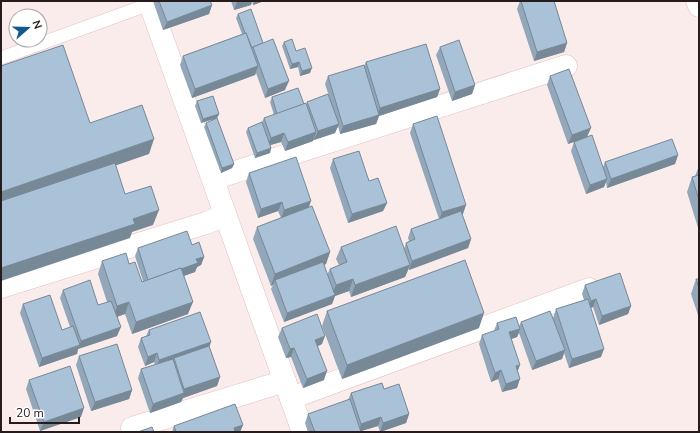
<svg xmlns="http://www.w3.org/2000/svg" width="700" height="433" font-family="'Nunito Sans',sans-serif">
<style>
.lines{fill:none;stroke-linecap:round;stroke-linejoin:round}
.lane-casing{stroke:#e2bfbf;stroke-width:14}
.street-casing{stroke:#e2bfbf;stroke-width:23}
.lane{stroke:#fff;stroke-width:13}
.street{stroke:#fff;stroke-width:22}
.wall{fill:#92a7b9}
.shaded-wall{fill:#778896}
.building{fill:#aac2d7;stroke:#778896}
</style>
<rect width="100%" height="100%" fill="#fbecec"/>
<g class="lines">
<defs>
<polyline id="lane" points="1,58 150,4"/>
<g id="street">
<polyline points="149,1 303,432"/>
<polyline points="697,1 699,6"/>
<polyline points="213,179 566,66"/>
<polyline points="1,287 206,223 225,215"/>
<polyline points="291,398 589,289"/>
<polyline points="132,428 285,381"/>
</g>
</defs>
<use href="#lane" class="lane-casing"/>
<use href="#street" class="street-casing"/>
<use href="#lane" class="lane"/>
<use href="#street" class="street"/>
</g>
<g class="wall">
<polygon points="153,1 210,1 212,5 209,14 163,30"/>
<polygon points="231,1 264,1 253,5 252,1 251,5 234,10"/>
<polygon points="520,1 554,1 567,43 564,52 534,61 517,9"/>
<polygon points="238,14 263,43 285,90 265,98 256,73 255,75 192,98 180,65 183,56 242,34 236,18"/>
<polygon points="284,42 296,51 310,73 300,76 298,67 290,69 282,46"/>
<polygon points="440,47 475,85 472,94 452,101 436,55"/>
<polygon points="366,62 440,89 437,97 379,116 376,124 340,134 338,126 335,133 314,140 314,139 313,141 285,151 281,142 270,145 271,148 270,153 255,158 246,132 248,128 262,122 264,118 274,115 270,102 272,97 304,104 307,104 307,102 330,99 325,84 328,76 364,66"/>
<polygon points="550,76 588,137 603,167 605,162 678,155 675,164 607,188 606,182 604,187 586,194 571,151 574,142 568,144 547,85"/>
<polygon points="197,101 219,114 217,118 201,123 195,106"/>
<polygon points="206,123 234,164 232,168 221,173 204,127"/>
<polygon points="413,124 466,205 462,214 471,239 468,248 409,270 409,268 405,277 351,297 349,291 335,296 332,304 284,322 271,289 273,285 271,286 253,239 257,227 281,218 278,211 258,218 246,182 249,173 308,207 330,252 326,264 324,265 327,275 330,269 339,265 336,259 341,247 404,249 406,243 409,241 408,238 411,229 439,219 410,133"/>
<polygon points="333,159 369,181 387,203 383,211 348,223 330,168"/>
<polygon points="699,166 699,231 687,192 692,177 695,176"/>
<polygon points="192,245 204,257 201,265 197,267 195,272 184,276 188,314 132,334 125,314 117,317 117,336 78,349 77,354 39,367 20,313 23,304 62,330 70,327 60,298 63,290 98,305 107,302 98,274 102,261 129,264 142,282 143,281 135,256 138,248"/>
<polygon points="696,279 699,279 699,318 691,294"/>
<polygon points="585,285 631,306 628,314 599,325 593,307 591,308 601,357 569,368 564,353 562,359 532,370 519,333 517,337 511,339 517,372 517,388 502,392 498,379 491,382 479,344 482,335 494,331 497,323 519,326 521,322 553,318 556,309 584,300 582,294"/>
<polygon points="327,311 479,328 342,379 322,326"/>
<polygon points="282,328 322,344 318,346 324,380 303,388 291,357 286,358 278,337"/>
<polygon points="149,330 209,346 220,377 217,386 183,398 181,402 150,413 138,378 141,369 155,365 154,362 145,366 138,347 141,338 146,336"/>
<polygon points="79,356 132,390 129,399 91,411 76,365"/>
<polygon points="29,380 81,417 40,431 26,389"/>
<polygon points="384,389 409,414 406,423 380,432 378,426 361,431 361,432 308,432 305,423 308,414 348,400 351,393"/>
<polygon points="243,425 240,432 172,432 174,426"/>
</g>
<g class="shaded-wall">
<polygon points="239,1 252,1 251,5 234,10 237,2"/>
<polygon points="255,1 264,1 253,5"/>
<polygon points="212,5 209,14 163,30 167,22"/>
<polygon points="567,43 564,52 534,61 537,52"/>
<polygon points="299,62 298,67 290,69 292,64"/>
<polygon points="258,66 255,75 192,98 195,89"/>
<polygon points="312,68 310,73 300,76 302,71"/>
<polygon points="289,81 285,90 265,98 268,89"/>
<polygon points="475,85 472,94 452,101 455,92"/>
<polygon points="440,89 437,97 379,116 376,124 340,134 343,126 377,115 380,108"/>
<polygon points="219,114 217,118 201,123 203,119"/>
<polygon points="339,124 335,133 314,140 318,131"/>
<polygon points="591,128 587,137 568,144 572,135"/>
<polygon points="316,132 313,141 285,151 288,142"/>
<polygon points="284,133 281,142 267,146 271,138"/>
<polygon points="154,139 149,154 1,205 1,192"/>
<polygon points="271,148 270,153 255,158 257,153"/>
<polygon points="678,155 675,164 607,188 611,179"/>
<polygon points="234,164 232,168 221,173 222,168"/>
<polygon points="607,179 604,187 586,194 590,185"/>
<polygon points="311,201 308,210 281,219 284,210"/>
<polygon points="282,202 278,211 258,218 261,209"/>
<polygon points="387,203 383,211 348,223 352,214"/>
<polygon points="466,205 463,214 439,221 442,212"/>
<polygon points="159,210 153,225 132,232 130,238 1,281 1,268 133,219"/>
<polygon points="471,239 468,248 409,270 412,261"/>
<polygon points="330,252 326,264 276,284 275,280 273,285 271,286 275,274"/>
<polygon points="204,257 201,265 197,267 195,272 145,289 196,259"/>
<polygon points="410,265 405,277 351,297 355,285"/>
<polygon points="353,279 349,291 335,296 332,304 284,322 287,313 331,296 336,285"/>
<polygon points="596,299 593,307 587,309 591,301"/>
<polygon points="129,302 125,314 113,318 117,306"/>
<polygon points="193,302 188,314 132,334 136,322"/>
<polygon points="631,306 628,314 599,325 602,316"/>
<polygon points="484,313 479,328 342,379 347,365"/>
<polygon points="121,327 117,336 78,349 77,354 39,367 42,358 79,346 81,341"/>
<polygon points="520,329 517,337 506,341 509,332"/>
<polygon points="325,336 322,344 312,349 315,340"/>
<polygon points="211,342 208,351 174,358 171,364 156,369 159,360"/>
<polygon points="294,348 291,357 286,358 290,349"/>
<polygon points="604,349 601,357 569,368 572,359"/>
<polygon points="565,350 562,359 532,370 536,361"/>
<polygon points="157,353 154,362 145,366 148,357"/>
<polygon points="520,365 517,373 516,366"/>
<polygon points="501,370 498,379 491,382 495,373"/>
<polygon points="327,371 324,380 303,388 307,379"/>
<polygon points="220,377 217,386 183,398 181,402 150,413 153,404 182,394 184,389"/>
<polygon points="520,379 517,388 502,392 506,384"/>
<polygon points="132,390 129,399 91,411 95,402"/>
<polygon points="84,408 81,417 40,431 44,422"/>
<polygon points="409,414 406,423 380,432 383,423"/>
<polygon points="381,417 378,426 358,432 361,424"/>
<polygon points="243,425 240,432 232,432 234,428"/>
</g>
<g class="building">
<polygon points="159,1 210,1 212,5 167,22"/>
<polygon points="521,1 554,1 567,43 537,52"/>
<polygon points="251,9 263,43 253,47 252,48 246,33 245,33 238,14"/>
<polygon points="246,33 258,66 195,89 183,56"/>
<polygon points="273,39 289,81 268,89 253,47"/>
<polygon points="292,39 296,51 305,48 312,68 302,71 299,62 292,64 284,42"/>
<polygon points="459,40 475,85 455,92 440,47"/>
<polygon points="426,44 440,89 380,108 366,62"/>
<polygon points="63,45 90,123 142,105 154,139 1,192 1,66"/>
<polygon points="364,65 379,115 343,126 328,76"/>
<polygon points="569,69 591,128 572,135 550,76"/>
<polygon points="298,88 304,104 277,114 272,97"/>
<polygon points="328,94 339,124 318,131 307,102"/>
<polygon points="213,96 219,114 203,119 197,101"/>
<polygon points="306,103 316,132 288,142 284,133 271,138 264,118"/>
<polygon points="437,116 466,205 442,212 413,124"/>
<polygon points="217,118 234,164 222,168 206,123"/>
<polygon points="262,122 271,148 257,153 248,128"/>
<polygon points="592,135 607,179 590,185 574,142"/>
<polygon points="672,139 678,155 611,179 605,162"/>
<polygon points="359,151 369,181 378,178 387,203 352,214 333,159"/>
<polygon points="296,157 311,201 284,210 282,202 261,209 249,173"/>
<polygon points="115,163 125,194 151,186 159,210 133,219 135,224 1,268 1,201"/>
<polygon points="699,175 699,200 692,177"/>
<polygon points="312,206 330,252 275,274 257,227"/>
<polygon points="461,211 471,239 412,261 406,243 415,239 411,229"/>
<polygon points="396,226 410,265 355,285 353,279 336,285 330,269 347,262 341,247"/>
<polygon points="187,231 192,245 199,242 204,257 196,259 198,263 181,269 181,268 148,280 138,248"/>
<polygon points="126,253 129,264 135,262 142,282 181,268 193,302 136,322 129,302 117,306 102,261"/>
<polygon points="465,260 484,313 347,365 327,311"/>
<polygon points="323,262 335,295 287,313 275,280"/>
<polygon points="620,273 631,306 602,316 596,299 591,301 585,285"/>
<polygon points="696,279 699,279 699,288"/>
<polygon points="90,280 98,305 111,301 121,327 81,341 63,290"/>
<polygon points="50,295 62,330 73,326 80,345 42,358 23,304"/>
<polygon points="588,299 604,349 572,359 556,309"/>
<polygon points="550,311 565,350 536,361 521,322"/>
<polygon points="200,312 211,342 159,360 157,353 148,357 141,338 150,335 149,330"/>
<polygon points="317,314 325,336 315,340 327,371 307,379 294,348 290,349 282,328"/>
<polygon points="516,317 520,329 509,332 520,365 516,366 520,379 506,384 501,370 495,373 482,335 499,329 497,323"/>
<polygon points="117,344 132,390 95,402 79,356"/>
<polygon points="209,346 220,377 184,389 174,358"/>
<polygon points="173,359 184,393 153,404 141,369"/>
<polygon points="70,366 84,408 44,422 29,380"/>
<polygon points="382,383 384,389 399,384 409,414 383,423 381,417 361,424 351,393"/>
<polygon points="350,399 361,432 315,432 308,414"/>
<polygon points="235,404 243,425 234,428 235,432 176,432 174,426"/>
<polygon points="152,427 154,432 138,432"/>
</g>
<rect width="700" height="433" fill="none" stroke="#281b1c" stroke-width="4"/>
<g transform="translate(28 28) rotate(70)"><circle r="19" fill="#ffffff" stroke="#a9a4a4"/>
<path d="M0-3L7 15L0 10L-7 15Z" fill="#125a8e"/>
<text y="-6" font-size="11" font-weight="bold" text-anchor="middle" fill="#281b1c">N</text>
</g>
<path d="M10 417v6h69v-6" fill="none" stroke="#281b1c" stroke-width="2"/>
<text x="16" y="417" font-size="12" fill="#281b1c" stroke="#ffffff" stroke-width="3" paint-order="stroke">20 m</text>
</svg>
